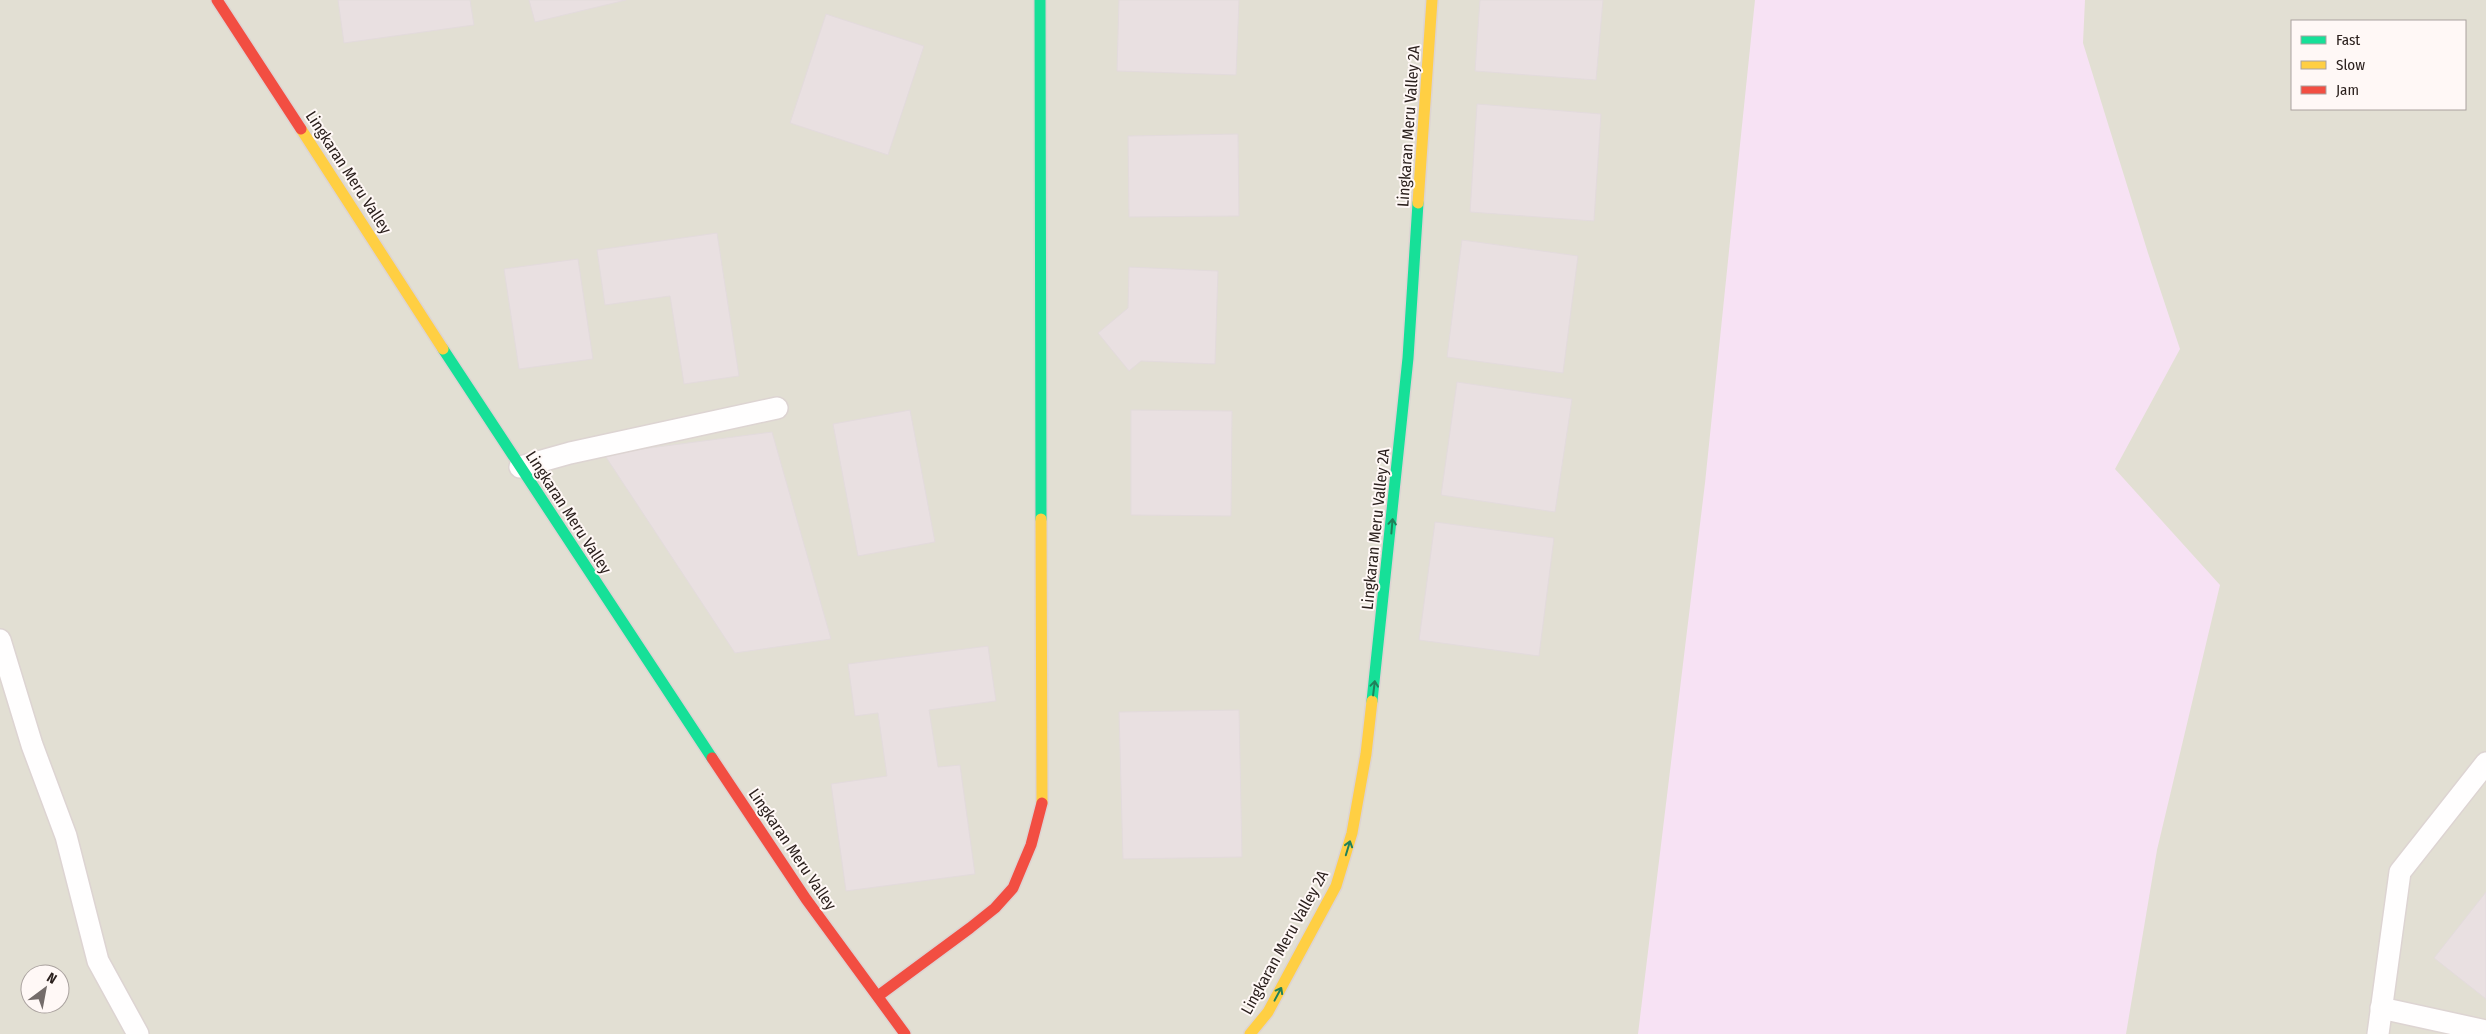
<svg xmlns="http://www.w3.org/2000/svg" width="2486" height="1034" font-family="'Fira Sans Condensed',sans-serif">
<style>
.green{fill:#e2dfd3;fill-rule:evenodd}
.water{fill:#f7e2f4}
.building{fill:#e9e0e1;stroke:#e3dbdc}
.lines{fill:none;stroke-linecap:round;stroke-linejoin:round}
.lane-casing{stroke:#ddd4d2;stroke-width:24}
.fast-casing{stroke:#ddd4d2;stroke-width:14}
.slow-casing{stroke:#ddd4d2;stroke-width:14}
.jam-casing{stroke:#ddd4d2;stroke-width:14}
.lane{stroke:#fffefe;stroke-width:21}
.fast{stroke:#16e098;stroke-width:11}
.slow{stroke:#ffcf43;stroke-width:11}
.jam{stroke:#f24e42;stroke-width:11}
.oneway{stroke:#20805a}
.labels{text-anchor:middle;stroke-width:4;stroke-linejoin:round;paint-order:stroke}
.street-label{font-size:16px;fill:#2b201d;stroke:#fff8f6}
</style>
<rect width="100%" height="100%" fill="#fdf9f8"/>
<path class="green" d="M0,0h2486v1034h-2486zM2292,21h173v88h-173zM30,974h30v30h-30z"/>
<polygon class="water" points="1755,0 2085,0 2083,43 2148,253 2180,349 2115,469 2220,585 2157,850 2126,1034 1638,1034 1705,483"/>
<g class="building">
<polygon points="338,0 470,0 474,25 344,43"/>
<polygon points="529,0 626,0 535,22"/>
<polygon points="1119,0 1239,0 1236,75 1117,71"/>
<polygon points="1480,0 1603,0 1596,80 1475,71"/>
<polygon points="826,14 924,46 888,155 790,123"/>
<polygon points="1477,104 1601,114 1594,221 1470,212"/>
<polygon points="1238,134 1239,216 1129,217 1128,136"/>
<polygon points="717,233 739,376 684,384 670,296 605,305 597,250"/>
<polygon points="1462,240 1578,256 1563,373 1447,357"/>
<polygon points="578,259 593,359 519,369 504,269"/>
<polygon points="1129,267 1218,271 1215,364 1141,361 1129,371 1098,333 1128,308"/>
<polygon points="1457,382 1572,399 1555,512 1441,495"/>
<polygon points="910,410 935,542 858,556 833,424"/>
<polygon points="1131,410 1232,411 1231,516 1131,515"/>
<polygon points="772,432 831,639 735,653 604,454"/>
<polygon points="1435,522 1554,538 1539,656 1419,640"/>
<polygon points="988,646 996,701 929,710 938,767 960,765 975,874 846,891 831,784 887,776 878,713 855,716 848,664"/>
<polygon points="1239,710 1242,857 1123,859 1119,712"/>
<polygon points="2486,892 2486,999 2434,958"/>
</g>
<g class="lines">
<defs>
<g id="lane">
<polyline points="520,467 570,453 777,408"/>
<polyline points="0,640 32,745 66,836 98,961 138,1034"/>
<polyline points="2381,1008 2486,1031"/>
<polyline points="2378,1034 2400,872 2486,763"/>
</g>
<g id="fast">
<polyline points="1040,0 1041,519"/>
<polyline points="443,349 712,758"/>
<polyline points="1372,701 1408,358 1418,203"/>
</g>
<g id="slow">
<polyline points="301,129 443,349"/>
<polyline points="1418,203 1432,0"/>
<polyline points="1041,519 1042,803"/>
<polyline points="1250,1034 1268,1012 1336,886 1352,833 1366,754 1372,701"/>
</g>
<g id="jam">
<polyline points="217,0 301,129"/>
<polyline points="712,758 806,899 905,1034"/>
<polyline points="878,996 970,928 995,908 1013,888 1031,845 1042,803"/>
</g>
</defs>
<use href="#lane" class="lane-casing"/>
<use href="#fast" class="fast-casing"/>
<use href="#slow" class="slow-casing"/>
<use href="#jam" class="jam-casing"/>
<use href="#lane" class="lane"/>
<use href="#fast" class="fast"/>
<use href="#slow" class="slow"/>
<use href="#jam" class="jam"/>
</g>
<defs><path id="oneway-shaft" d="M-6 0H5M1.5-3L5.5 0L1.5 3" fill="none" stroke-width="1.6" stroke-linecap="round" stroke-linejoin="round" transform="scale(1.25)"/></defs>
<g class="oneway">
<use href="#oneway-shaft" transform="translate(1392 526) rotate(-85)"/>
<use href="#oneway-shaft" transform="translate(1374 688) rotate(-83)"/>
<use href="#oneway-shaft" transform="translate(1348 848) rotate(-73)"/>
<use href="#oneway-shaft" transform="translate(1278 994) rotate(-62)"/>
</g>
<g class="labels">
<g class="street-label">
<text transform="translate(1408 126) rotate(-86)" y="6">Lingkaran Meru Valley 2A</text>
<text transform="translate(349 172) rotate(57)" y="6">Lingkaran Meru Valley</text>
<text transform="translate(569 512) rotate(57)" y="6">Lingkaran Meru Valley</text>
<text transform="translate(1375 529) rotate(-84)" y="6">Lingkaran Meru Valley 2A</text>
<text transform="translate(793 849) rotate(56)" y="6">Lingkaran Meru Valley</text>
<text transform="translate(1284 942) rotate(-61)" y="6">Lingkaran Meru Valley 2A</text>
</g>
</g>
<rect x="2291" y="20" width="175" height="90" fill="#fff8f6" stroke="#aaa29f"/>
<rect x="2301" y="36" width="25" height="8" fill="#16e098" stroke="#aaa29f"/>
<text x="2336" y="45" font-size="15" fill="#2b201d">Fast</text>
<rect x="2301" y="61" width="25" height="8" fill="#ffcf43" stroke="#aaa29f"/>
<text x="2336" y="70" font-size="15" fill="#2b201d">Slow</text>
<rect x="2301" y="86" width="25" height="8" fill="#f24e42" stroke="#aaa29f"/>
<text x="2336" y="95" font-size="15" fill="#2b201d">Jam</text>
<g transform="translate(45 989) rotate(32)"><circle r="24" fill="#fff8f6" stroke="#aaa29f"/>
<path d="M0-4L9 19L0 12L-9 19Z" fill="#746c6a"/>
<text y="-8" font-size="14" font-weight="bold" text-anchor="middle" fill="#2b201d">N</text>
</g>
</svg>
